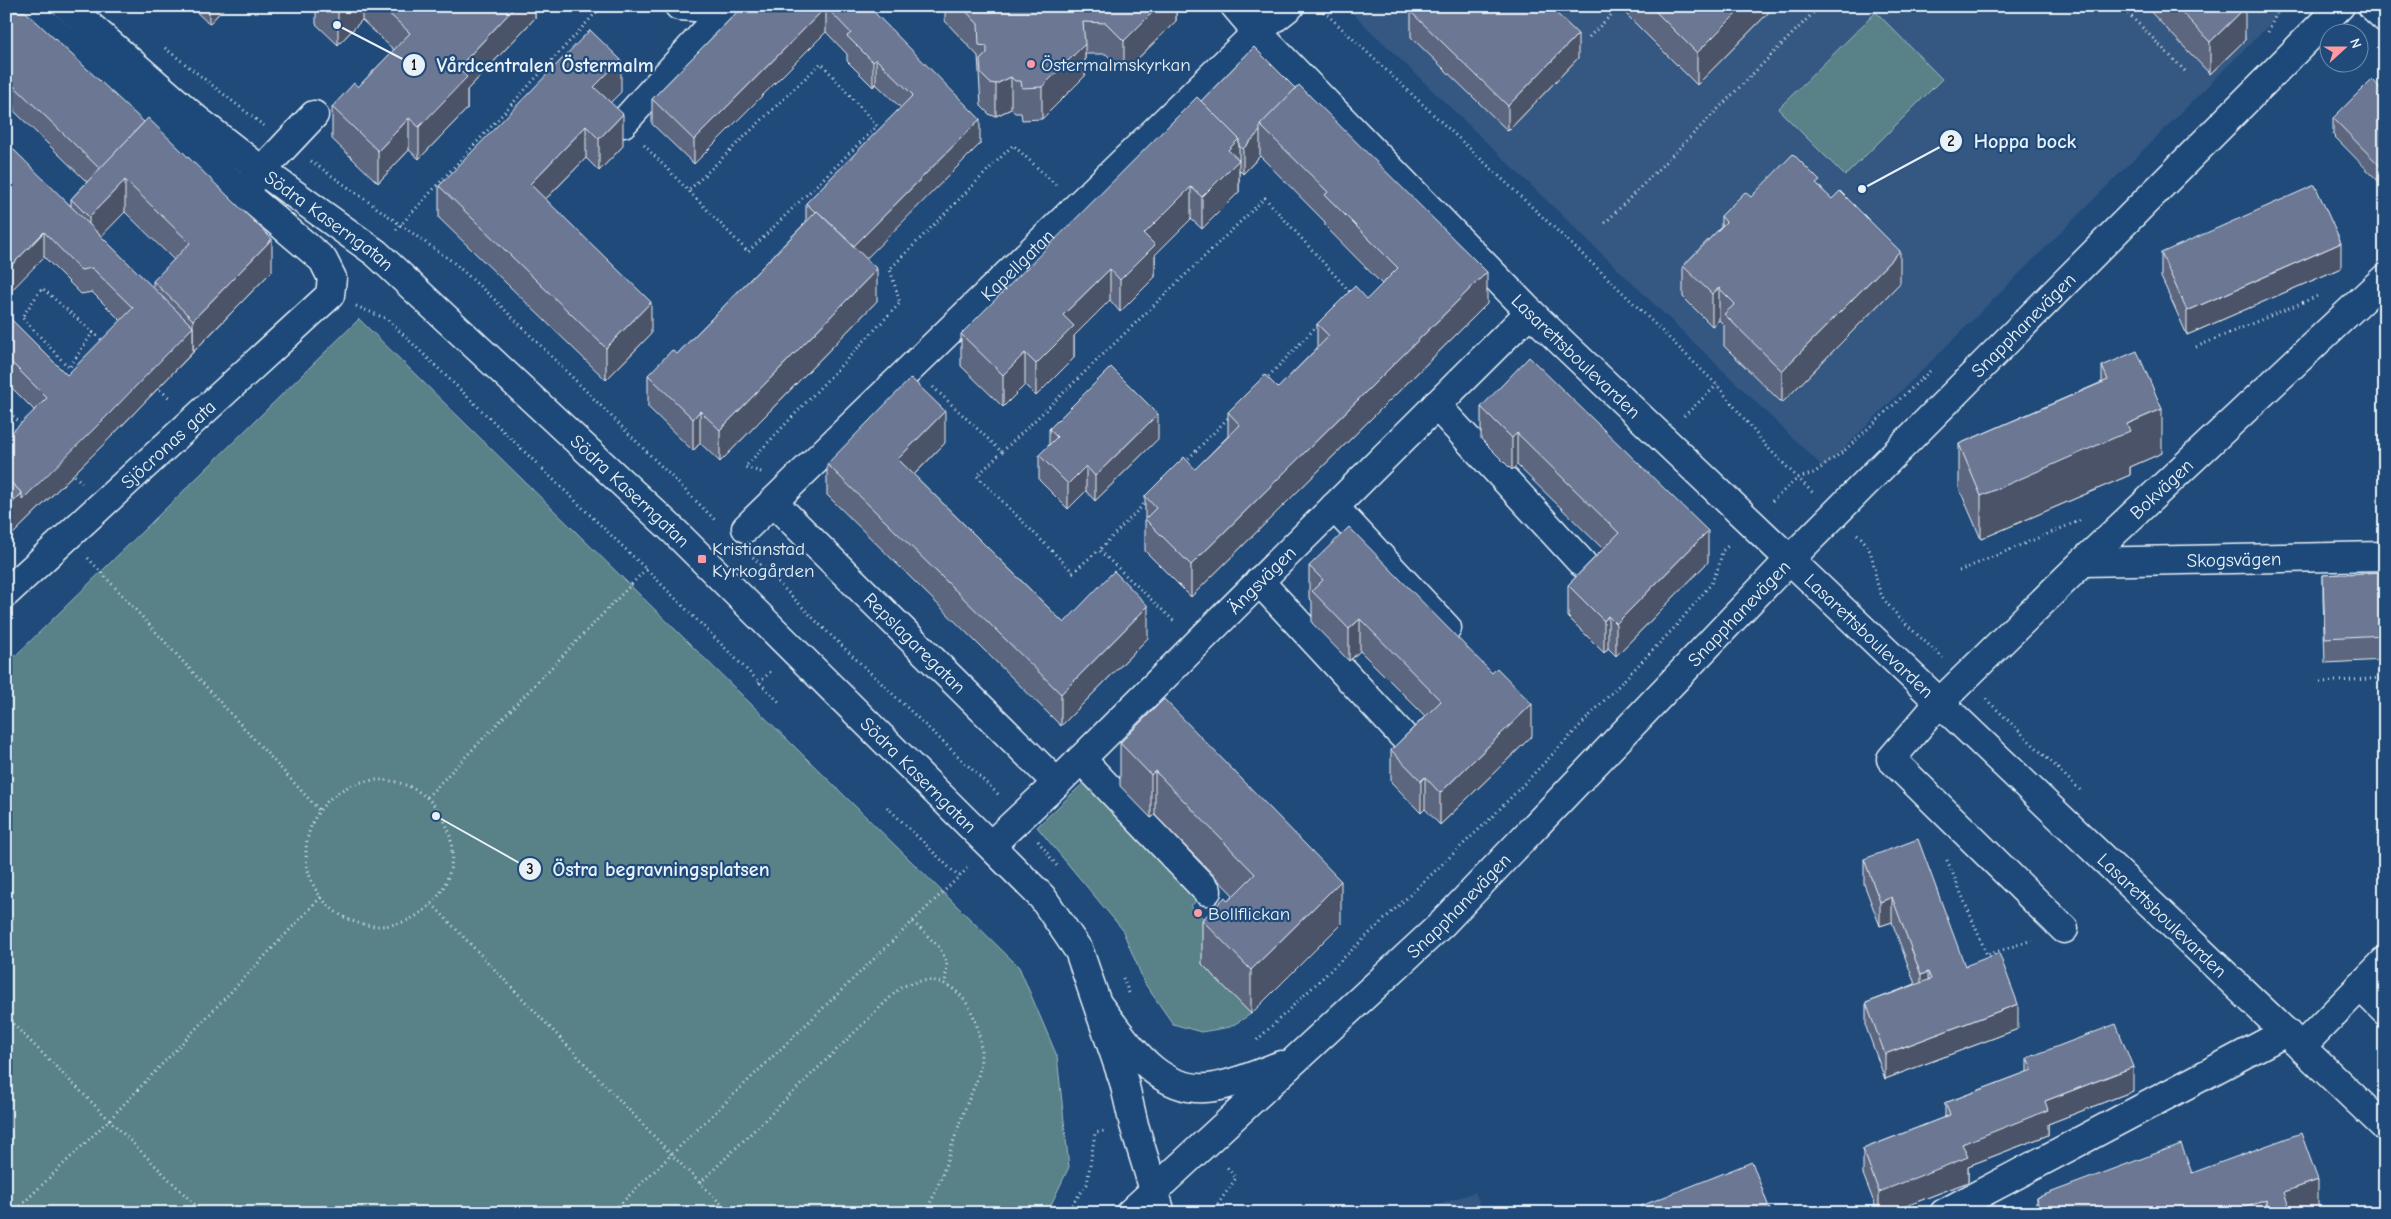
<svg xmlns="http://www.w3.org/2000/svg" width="2391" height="1219" font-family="'Comic Neue',sans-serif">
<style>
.built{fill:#365882}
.green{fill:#598188;stroke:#a0b9c0}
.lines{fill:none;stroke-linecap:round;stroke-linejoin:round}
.minor-casing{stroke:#e8f1f8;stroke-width:31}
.major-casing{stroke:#e8f1f8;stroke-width:31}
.path{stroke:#e8f1f8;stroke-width:3;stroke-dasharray:1 4;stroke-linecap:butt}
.minor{stroke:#1f4a7a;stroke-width:28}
.major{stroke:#1f4a7a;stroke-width:28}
.wall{fill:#5d667f;stroke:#e8f1f8;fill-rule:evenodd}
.shaded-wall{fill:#4c5368;stroke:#e8f1f8}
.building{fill:#6c7794;stroke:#e8f1f8}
.poi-dot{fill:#ff9aa2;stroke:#1f4a7a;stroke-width:2}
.labels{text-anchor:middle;stroke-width:4.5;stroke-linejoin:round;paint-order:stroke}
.poi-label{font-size:19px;fill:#e8f1f8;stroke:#1f4a7a;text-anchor:start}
.street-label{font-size:19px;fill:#e8f1f8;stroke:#1f4a7a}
.leader{fill:none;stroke:#e8f1f8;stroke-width:2}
.callout-dot{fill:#e8f1f8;stroke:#1f4a7a;stroke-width:2}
.mark-label{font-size:15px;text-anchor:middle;font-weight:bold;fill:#111}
.callout-label{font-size:20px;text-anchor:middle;font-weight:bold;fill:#e8f1f8;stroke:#1f4a7a;stroke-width:4.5;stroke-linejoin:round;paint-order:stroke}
</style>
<rect width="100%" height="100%" fill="#1f4a7a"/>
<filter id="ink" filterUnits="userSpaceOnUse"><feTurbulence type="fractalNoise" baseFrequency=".02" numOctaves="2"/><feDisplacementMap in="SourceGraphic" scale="10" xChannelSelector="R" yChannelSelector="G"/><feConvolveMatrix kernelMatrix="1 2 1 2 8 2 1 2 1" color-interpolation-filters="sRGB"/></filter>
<g filter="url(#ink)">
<g class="built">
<polygon points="1345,6 2288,6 1824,468"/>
<polygon points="1475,1192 1483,1213 1416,1213"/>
</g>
<g class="green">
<polygon points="1876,12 1942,79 1845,176 1778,109"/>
<polygon points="359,319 1019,967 1057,1056 1069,1167 1047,1213 6,1213 6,665"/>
<polygon points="1094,773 1207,891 1191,906 1225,941 1202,964 1251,1014 1230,1027 1201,1032 1173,1024 1145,984 1122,929 1037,827"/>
</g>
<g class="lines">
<defs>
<g id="minor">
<path id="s1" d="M67,6l129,113 65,51 115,83 300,280 366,364 37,54 45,131 10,43 27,88"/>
<polyline points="679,6 726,9 729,6"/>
<path id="s2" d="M1235,6l22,26 273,280 855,815"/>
<polyline points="2372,6 2385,18"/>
<polyline points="623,123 726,9"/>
<polyline points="249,184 314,115"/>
<polyline points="1436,405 1582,563"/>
<path id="s3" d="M773,502l284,281"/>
<polyline points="1334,507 1447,628"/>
<path id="s4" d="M746,528l511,-496 33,-26"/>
<path id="s5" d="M2083,562l302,-6"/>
<polyline points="1259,581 1403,736"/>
<path id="s6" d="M6,593l324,-298 2,-17 -9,-18 -299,-254"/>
<polyline points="1081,759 1207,891"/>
<path id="s7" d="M991,845l66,-62 473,-471"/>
<path id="s8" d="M2064,929l-173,-170 48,-56 144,-141 302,-284"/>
<polyline points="2360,986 2385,1011"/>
<polyline points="2301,1047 2385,961"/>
<polyline points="1944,1213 2286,1032"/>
</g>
<g id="major">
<path d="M1099,1006c29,38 61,91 116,81 23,-4 45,-14 66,-22"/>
<path id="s9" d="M1130,1213l312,-289 348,-365 550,-553"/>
</g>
</defs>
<use href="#minor" class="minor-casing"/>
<use href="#major" class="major-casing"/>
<g class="path">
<polyline points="2121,6 2185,71"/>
<polyline points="1320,8 1615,285 1717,385 1766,446 1814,494"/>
<polyline points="2268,32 2280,6"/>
<polyline points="1589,37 1620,6"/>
<polyline points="165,48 264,126"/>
<polyline points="644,145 748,252 877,126 821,63 688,191"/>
<polyline points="311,161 453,262 495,300 716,521"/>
<polyline points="1605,223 1820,6"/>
<polyline points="396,230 602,6"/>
<polyline points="356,306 387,319 646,569 779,702"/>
<polyline points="93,332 69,368 22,317 42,288 104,342"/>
<polyline points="2196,347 2320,295"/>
<polyline points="1265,380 1320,323"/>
<polyline points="156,387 171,399"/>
<polyline points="933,387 1002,452 1265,198 1350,292"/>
<polyline points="6,409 23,426"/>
<polyline points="1684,416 1717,385"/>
<polyline points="1002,452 977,476 1073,572 1099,550"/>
<polyline points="1185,462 1231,415"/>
<polyline points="71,472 82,483"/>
<polyline points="761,472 745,467 900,303 890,269 1013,145 1056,185"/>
<polyline points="1147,501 1099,550 1175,622"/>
<polyline points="1772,501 1798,478 1814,473 1844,451 1930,371"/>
<path d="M1857,534c21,18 14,37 24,60 8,17 47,50 62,64"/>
<polyline points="753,557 819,624 1000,796"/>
<polyline points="88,558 319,810"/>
<polyline points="1959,571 2081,520"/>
<polyline points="2320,682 2385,678"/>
<polyline points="759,683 771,671"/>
<polyline points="1986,699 2080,790"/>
<circle cx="379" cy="853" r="73"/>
<polyline points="427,797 646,569"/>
<polyline points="887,807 959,877"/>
<polyline points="1038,841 1057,866"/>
<polyline points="1947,860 1987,955 2032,940"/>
<polyline points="432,904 671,1154 730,1213"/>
<polyline points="913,922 939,947 947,963 945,984"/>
<polyline points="1123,978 1129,993"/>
<polyline points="6,1017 203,1213"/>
<polyline points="1257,1040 1492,817 1676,626 1711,584 1719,566 1722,551 1729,545"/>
<path d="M700,1183l201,-196c11,-4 22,-8 34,-6 36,7 50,54 45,86 -2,15 -12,32 -17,47 -12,32 -21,69 -38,99"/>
<polyline points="1071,1206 1077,1213"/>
<polyline points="13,1213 110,1119 321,897"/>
<polyline points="611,1213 968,868"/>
<polyline points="1066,1213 1087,1184 1095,1133 1104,1131"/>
<polyline points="1212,1213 1236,1178 1226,1166"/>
</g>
<use href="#minor" class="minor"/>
<use href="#major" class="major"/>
</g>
<g class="wall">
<polygon points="190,6 226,6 209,24"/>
<polygon points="316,6 535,6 535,18 467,90 467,109 419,159 409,150 378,183 332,139 332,107 358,87 394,50 362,20 338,45 316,24"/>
<polygon points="743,6 868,6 980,144 866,258 877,301 720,462 700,443 693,451 648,407 648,375 677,354 806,222 806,203 901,108 876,84 873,87 847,61 847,54 826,32 694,164 652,124 652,99"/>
<polygon points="945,6 1176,6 1176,21 1124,72 1106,54 1085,54 1085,76 1042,119 1022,120 1021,113 1015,113 1011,109 996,116 990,115 981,106 978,56 945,21"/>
<polygon points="1626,6 1775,6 1697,85 1626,14"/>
<polygon points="2145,6 2243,6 2245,40 2210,74"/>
<polygon points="1411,12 1578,58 1508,131 1411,37"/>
<path d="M6,16l266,255 -164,169 -102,101 28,-131 -28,-28v-68l61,61 54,-54 -29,-29 -11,2 -37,-37 -36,-105 63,54v-7l16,-17 -73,-71 -8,8zM125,212l49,48 -21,21v7l-52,-52z"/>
<polygon points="1254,47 1487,304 1191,597 1145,551 1145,496 1195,469 1228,436 1228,412 1278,388 1317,348 1317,324 1367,299 1382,284 1325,226 1325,222 1260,156 1243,174 1239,170 1239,192 1202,229 1191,219 1155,255 1155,277 1120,312 1110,300 1074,336 1074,358 1036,396 1025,385 1003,407 961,366 961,334 1201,101"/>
<polygon points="621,92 610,102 623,146 599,171 586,158 546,199 651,334 606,380 439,218 439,186"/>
<polygon points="2385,93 2385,188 2333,135 2333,118"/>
<polygon points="1820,187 1900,283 1782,403 1724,346 1724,325 1719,320 1712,326 1683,297 1683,266 1721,227 1721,216 1751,197"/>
<polygon points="2161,253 2341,268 2187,335 2161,277"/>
<polygon points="2102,366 2162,453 2130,467 2130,475 1981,539 1959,488 1959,444 2102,382"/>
<polygon points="1481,407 1708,562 1616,656 1608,648 1604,653 1568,617 1568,585 1603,549 1517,465 1512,470 1481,439"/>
<polygon points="1049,429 1158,439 1095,501 1086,491 1068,509 1039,480 1039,455 1049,445"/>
<polygon points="945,443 914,475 1064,623 1148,638 1061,726 827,495 827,464"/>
<polygon points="1309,566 1532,736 1440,825 1425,809 1421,813 1391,782 1391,750 1425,716 1360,651 1349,661 1312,623 1312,601 1309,598"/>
<polygon points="2385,572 2385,660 2325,663 2323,599 2323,575"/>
<polygon points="1120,743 1341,924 1251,1014 1202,964 1202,920 1228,901 1233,895 1155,815 1151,818 1120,786"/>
<polygon points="1864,859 1965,966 2018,1029 1885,1079 1866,1027 1866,1003 1915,984 1892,922 1880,926 1864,884"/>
<polygon points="2027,1058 2133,1091 2048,1124 2048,1135 1968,1166 1968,1182 1888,1213 1878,1213 1863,1174 1863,1149 1945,1117 1945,1103 2027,1072"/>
<polygon points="2192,1173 2318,1212 2315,1213 2036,1213 2036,1198"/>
</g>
<g class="shaded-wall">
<polygon points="209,6 226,6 209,24"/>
<polygon points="345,6 362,6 362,20 338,45 338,13"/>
<polygon points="516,6 535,6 535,18 467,90 467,109 419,159 419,127 458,68"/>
<polygon points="1159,6 1176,6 1176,21 1124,72 1124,41"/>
<polygon points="1744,6 1775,6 1697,85 1697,53"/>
<polygon points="826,7 826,32 694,164 694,140"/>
<polygon points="2245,8 2245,40 2210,74 2210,42"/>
<polygon points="1578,34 1578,58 1508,131 1508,106"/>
<polygon points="1085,44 1085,76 1042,119 1042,87"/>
<polygon points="876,59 876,84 873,87 873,62"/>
<polygon points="621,60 621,92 594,119 594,87"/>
<polygon points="1011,77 1011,109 996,116 996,84"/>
<polygon points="14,86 14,111 6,119 6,94"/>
<polygon points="623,114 623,146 599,171 599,139"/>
<polygon points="409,118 409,150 378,183 378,151"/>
<polygon points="980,119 980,144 852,273 852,248"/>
<polygon points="586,126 586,158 530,215 530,184"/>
<polygon points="8,131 8,156 6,157 6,133"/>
<polygon points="1260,131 1260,156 1243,174 1243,149"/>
<polygon points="1239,139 1239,192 1202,229 1202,197 1228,150"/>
<polygon points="125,180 125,212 89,249 89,217"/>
<polygon points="1191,187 1191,219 1155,255 1155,277 1120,312 1120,280 1144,234"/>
<polygon points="44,232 44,257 6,296 6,271"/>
<polygon points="272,239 272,271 193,352 193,320"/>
<polygon points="2341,243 2341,268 2187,335 2187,311"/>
<polygon points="1900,251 1900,283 1782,403 1782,371"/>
<polygon points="877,269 877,301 720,462 720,430"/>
<polygon points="1110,269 1110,300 1074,336 1074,358 1036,396 1036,364 1063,315"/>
<polygon points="1487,272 1487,304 1191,597 1191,565"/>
<polygon points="1719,288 1719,320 1712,326 1712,294"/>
<polygon points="651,302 651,334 606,380 606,348"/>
<polygon points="193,327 193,352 108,440 6,541 6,509"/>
<polygon points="1025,353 1025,385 1003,407 1003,375"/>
<polygon points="2162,409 2162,453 2130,467 2130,475 1981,539 1981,496 2127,424"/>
<polygon points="700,411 700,443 693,451 693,419"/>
<polygon points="945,411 945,443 898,491 898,459"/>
<polygon points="1158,414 1158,439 1095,501 1095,476"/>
<polygon points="1517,433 1517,465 1512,470 1512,438"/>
<polygon points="1086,466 1086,491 1068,509 1068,484"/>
<polygon points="1708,531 1708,562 1616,656 1616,624"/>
<polygon points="1148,606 1148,638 1061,726 1061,694"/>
<polygon points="1608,616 1608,648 1604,653 1604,621"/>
<polygon points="1360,619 1360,651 1349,661 1349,629"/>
<polygon points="1532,704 1532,736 1440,825 1440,793"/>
<polygon points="1155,771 1155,815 1151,818 1151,775"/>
<polygon points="1425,777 1425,809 1421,813 1421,781"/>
<polygon points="1341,881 1341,924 1251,1014 1251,970"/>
<polygon points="1892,897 1892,922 1880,926 1880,902"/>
<polygon points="1928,972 1928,997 1921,999 1921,975"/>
<polygon points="2018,1004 2018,1029 1885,1079 1885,1054"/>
<polygon points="2133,1067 2133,1091 2048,1124 2048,1135 1968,1166 1968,1182 1888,1213 1879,1213 1879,1192 1962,1144 2045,1101"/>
<polygon points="2318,1180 2318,1212 2315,1213 2284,1213 2284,1192"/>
<polygon points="2266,1200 2266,1213 2230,1213"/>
<polygon points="2162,1207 2162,1213 2146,1213"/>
</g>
<g class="building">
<polygon points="331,6 345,6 338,13"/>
<polygon points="381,6 516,6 458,68 467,77 419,127 409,118 378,151 332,107 354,83 358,87 410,33"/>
<polygon points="743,6 868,6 980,119 854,246 817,211 815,212 806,203 913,95 876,59 873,62 847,36 851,33 826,7 694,140 652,99"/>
<polygon points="961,6 1159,6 1124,41 1106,23 1083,22 1085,44 1042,87 1022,88 1021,81 1015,81 1011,77 996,84 990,83 981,74 980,60 987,53 987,46 979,45 978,24"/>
<polygon points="1416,6 1549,6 1578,34 1508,106 1411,12"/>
<polygon points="1650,6 1744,6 1697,53"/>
<polygon points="2176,6 2243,6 2245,8 2210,42"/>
<polygon points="12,11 26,12 144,122 100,169 14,86 6,94 6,16"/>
<polygon points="590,30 621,60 594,87 623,114 599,139 586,126 530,184 651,302 606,348 439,186"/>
<polygon points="1254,47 1296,89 1260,125 1260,131 1243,149 1239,146 1239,139 1201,101"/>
<polygon points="2372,79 2385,93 2385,171 2333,118"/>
<polygon points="1299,85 1487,272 1191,565 1145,519 1156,508 1145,496 1184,457 1195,469 1240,425 1228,412 1265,375 1278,388 1329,336 1317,324 1355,286 1367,299 1398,268 1325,195 1328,192 1260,125"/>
<polygon points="1197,97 1239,139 1228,150 1239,160 1202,197 1191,187 1144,234 1155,245 1120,280 1110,269 1063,315 1074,326 1036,364 1025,353 1003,375 961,334"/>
<polygon points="148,118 272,239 193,320 153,281 190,243 125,180 89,217 71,199"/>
<polygon points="12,148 193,327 108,415 22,500 22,493 6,478 6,438 47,398 6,357 6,314 67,375 133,308 92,268 81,270 44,232 6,271 6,154"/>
<polygon points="1793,154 1820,181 1816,184 1832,199 1840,191 1900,251 1782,371 1724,314 1735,304 1719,288 1712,294 1683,266 1726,222 1721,216 1745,192 1751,197"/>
<polygon points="2315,185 2341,243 2187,311 2161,253"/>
<polygon points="817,211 877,269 720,430 700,411 693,419 648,375 672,350 677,354"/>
<polygon points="2137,351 2162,409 2127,424 2130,431 1981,496 1959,444 2108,380 2102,366"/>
<polygon points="1529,357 1708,531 1616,624 1608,616 1604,621 1568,585 1619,533 1517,433 1512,438 1481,407"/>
<polygon points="1111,367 1158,414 1095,476 1086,466 1068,484 1039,455 1057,437 1049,429"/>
<polygon points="911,378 945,411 898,459 1064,623 1114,571 1148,606 1061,694 827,464"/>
<polygon points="6,478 22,493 6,509"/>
<polygon points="1349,527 1492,673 1497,668 1532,704 1440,793 1425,777 1421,781 1391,750 1441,701 1360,619 1349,629 1312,591 1323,580 1309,566"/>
<polygon points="2385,572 2385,635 2325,638 2323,575"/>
<polygon points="1164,699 1341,881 1251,970 1202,920 1225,897 1228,901 1255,874 1155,771 1151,775 1120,743"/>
<polygon points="1918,839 1965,966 1999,953 2018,1004 1885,1054 1866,1003 1931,979 1928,972 1921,975 1892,897 1880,902 1864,859"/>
<polygon points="2116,1024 2133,1067 2045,1101 2048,1110 1962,1144 1968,1157 1879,1192 1863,1149 1950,1115 1945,1103 2032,1070 2027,1058"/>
<polygon points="2301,1133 2318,1180 2284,1192 2291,1213 2270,1213 2266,1200 2230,1213 2164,1213 2162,1207 2146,1213 2041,1213 2036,1198 2181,1144 2192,1173"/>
<polygon points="1752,1162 1771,1213 1643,1213 1641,1206"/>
</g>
</g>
<g class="poi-dot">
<circle cx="1031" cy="64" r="5"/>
<rect x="697" y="554" width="10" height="10" rx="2.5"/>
<circle cx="1198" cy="913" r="5"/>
</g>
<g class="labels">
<g class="poi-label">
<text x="1041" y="71">Östermalmskyrkan</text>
<text x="712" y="555">Kristianstad<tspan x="712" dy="22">Kyrkogården</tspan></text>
<text x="1208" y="920">Bollflickan</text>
</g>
<g class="street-label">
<text dy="7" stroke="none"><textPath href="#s1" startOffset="339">Södra Kaserngatan</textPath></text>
<text dy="7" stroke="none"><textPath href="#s4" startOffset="378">Kapellgatan</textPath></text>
<text dy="7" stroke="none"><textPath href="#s9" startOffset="1260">Snapphanevägen</textPath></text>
<text dy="7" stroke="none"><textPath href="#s2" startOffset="489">Lasarettsboulevarden</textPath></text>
<text dy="7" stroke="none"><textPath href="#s6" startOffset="220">Sjöcronas gata</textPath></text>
<text dy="7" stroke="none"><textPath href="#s8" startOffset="625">Bokvägen</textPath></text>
<text dy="7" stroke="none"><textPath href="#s1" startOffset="744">Södra Kaserngatan</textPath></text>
<text dy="7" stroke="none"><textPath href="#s5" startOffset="151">Skogsvägen</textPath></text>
<text dy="7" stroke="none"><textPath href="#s7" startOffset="379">Ängsvägen</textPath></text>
<text dy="7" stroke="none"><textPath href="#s9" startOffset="855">Snapphanevägen</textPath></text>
<text dy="7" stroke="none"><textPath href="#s2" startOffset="894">Lasarettsboulevarden</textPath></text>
<text dy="7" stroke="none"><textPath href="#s3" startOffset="200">Repslagaregatan</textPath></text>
<text dy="7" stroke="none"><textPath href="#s1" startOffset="1149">Södra Kaserngatan</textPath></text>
<text dy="7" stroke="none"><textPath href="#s9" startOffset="450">Snapphanevägen</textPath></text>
<text dy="7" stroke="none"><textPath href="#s2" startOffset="1299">Lasarettsboulevarden</textPath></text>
</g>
</g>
<path class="leader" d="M337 25L414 65M1862 189L1951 141M436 816L530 869"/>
<g class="callout-dot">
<circle cx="337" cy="25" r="5"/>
<circle cx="1862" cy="189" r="5"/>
<circle cx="436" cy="816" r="5"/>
<circle cx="414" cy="65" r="12"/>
<circle cx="1951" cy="141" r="12"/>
<circle cx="530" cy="869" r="12"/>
</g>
<g class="mark-label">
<text x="414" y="70">1</text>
<text x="1951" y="146">2</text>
<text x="530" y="874">3</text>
</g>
<g class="callout-label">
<text x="545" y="72">Vårdcentralen Östermalm</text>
<text x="2025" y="148">Hoppa bock</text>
<text x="661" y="876">Östra begravningsplatsen</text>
</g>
<rect width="2391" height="1219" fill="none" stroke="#1f4a7a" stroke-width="25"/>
<rect x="12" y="12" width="2366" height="1194" fill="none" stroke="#e8f1f8" stroke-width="2" filter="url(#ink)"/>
<g transform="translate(2344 48) rotate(69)"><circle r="24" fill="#1f4a7a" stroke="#6f8dac"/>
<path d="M0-4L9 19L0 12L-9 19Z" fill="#ff9aa2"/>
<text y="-8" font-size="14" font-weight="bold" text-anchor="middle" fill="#e8f1f8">N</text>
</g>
</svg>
